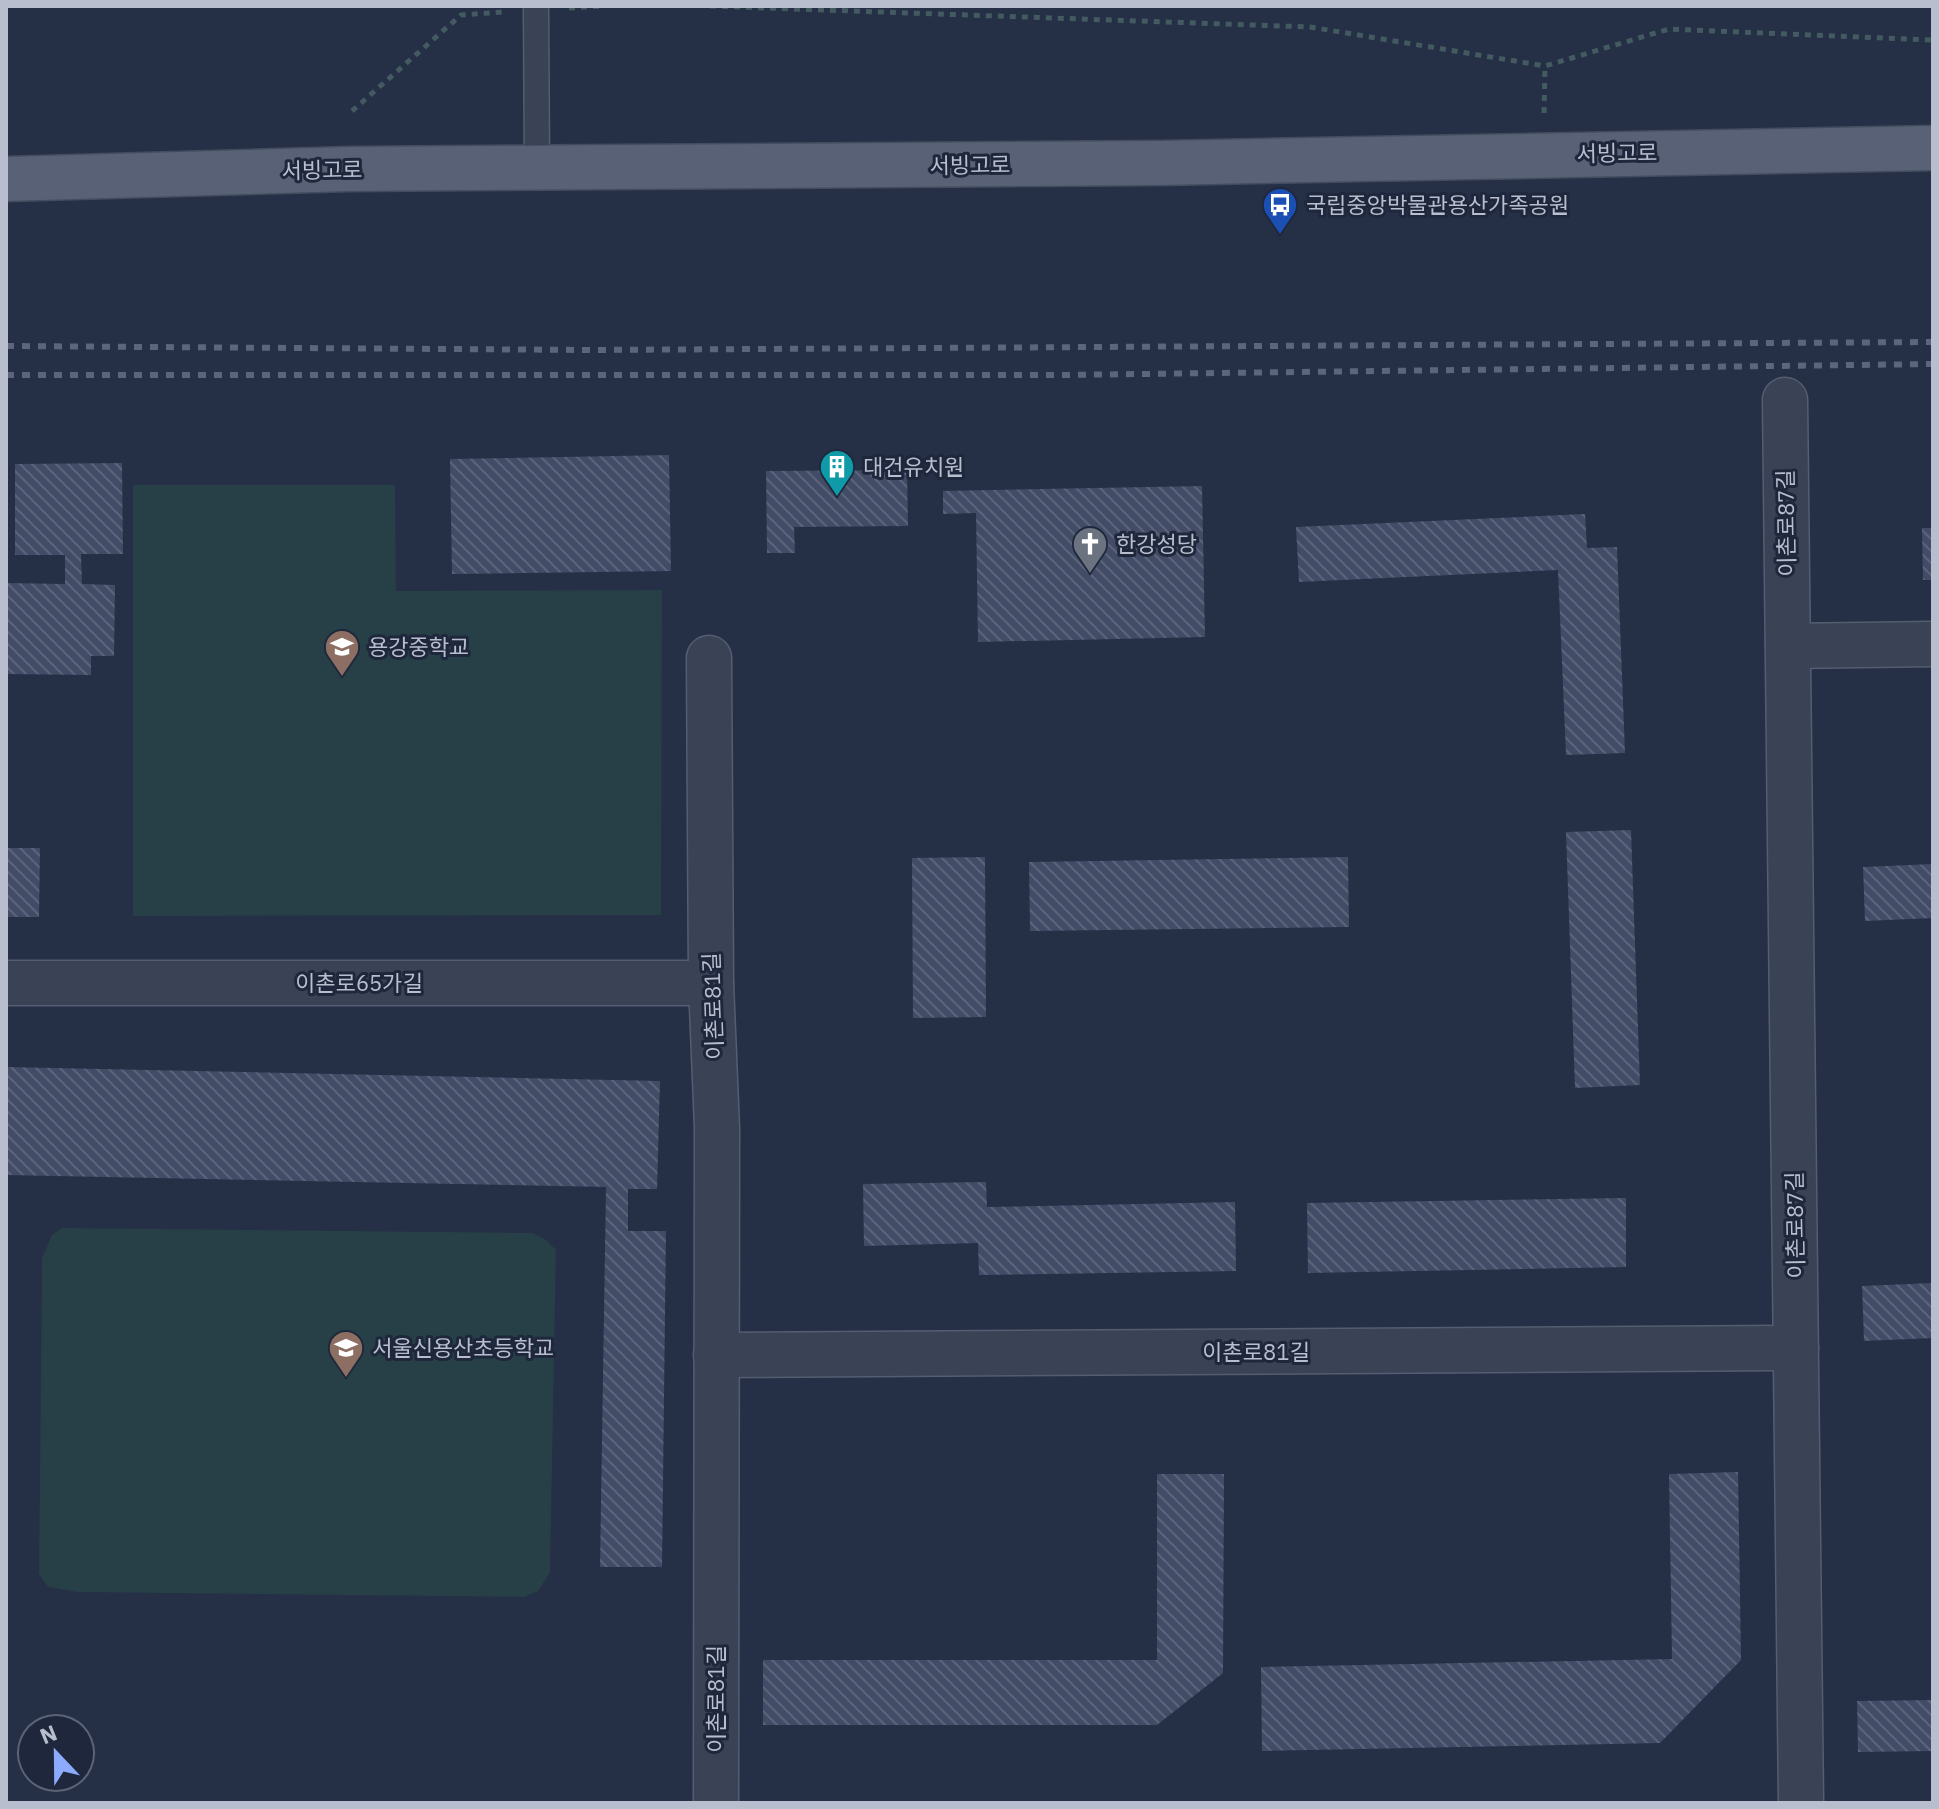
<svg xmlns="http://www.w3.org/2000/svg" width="1939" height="1809" font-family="'IBM Plex Sans','Noto Sans KR',sans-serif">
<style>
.pitch{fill:#273f47}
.building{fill:url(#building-back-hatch)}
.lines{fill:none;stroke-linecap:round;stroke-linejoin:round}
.lane-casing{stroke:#555d70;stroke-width:27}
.street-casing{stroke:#555d70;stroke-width:47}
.primary-casing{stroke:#434b5e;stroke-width:47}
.path{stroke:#435b60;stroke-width:5;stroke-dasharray:6 6;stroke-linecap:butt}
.lane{stroke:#3a4255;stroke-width:24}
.street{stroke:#3a4255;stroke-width:44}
.primary{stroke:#586175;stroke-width:44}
.rail{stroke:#5c657c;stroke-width:6;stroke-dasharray:8 8;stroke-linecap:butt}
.labels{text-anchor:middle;stroke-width:6;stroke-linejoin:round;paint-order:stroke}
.street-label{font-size:22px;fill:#b8bece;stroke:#1e273b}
.poi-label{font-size:22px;fill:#b8bece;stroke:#1e273b;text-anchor:start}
</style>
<defs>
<pattern id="building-back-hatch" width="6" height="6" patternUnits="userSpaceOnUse" patternTransform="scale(2)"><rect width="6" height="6" fill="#424c66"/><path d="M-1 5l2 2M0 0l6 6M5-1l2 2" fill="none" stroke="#5b647b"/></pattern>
</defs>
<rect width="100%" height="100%" fill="#252f46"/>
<g class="pitch">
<polygon points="133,485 395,485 396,591 662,590 661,915 133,916"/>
<polygon points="62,1228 533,1233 546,1240 556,1250 550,1573 538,1591 524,1597 77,1592 48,1587 39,1574 42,1258 52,1235"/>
</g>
<g class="building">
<polygon points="669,455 671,571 452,574 450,459"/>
<polygon points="122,463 123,554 81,554 82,584 115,585 114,656 91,656 91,675 6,674 6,583 65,584 65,555 15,555 15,464"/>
<polygon points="907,470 908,526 794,527 795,553 767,553 766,471"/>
<polygon points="1202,486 1205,637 978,642 976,513 943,514 943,491"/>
<polygon points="1585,514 1587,548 1617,547 1625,753 1566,755 1558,570 1299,582 1296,527"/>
<polygon points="1922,528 1933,528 1933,580 1923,580"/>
<polygon points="1631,830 1640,1085 1575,1088 1566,832"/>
<polygon points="6,848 40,848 39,917 6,917"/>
<polygon points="985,857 986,1017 913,1018 912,858"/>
<polygon points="1348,857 1349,927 1030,931 1029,862"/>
<polygon points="1933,864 1933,918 1865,921 1863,867"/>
<polygon points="6,1067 660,1081 657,1189 628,1189 628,1231 666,1231 662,1567 600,1567 606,1187 6,1175"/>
<polygon points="986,1182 987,1207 1235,1202 1236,1271 979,1275 978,1243 864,1246 863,1184"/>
<polygon points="1626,1198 1626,1267 1308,1273 1307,1203"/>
<polygon points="1933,1283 1933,1338 1864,1341 1862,1286"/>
<polygon points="1738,1472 1741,1660 1660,1743 1262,1751 1261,1667 1672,1659 1669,1474"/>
<polygon points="1157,1474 1224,1474 1223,1673 1157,1725 763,1725 763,1660 1157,1660"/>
<polygon points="1933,1700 1933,1751 1858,1752 1857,1701"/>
</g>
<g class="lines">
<defs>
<polyline id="lane" points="536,6 537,170"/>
<g id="street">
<polyline points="1785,400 1801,1803"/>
<polyline points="1788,646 1933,644"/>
<polyline points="709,658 711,983 717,1128 716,1803"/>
<polyline points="6,983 711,983"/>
<polyline points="716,1355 1796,1348"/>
</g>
<polyline id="primary" points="6,179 349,169 1160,163 1933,148"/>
</defs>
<use href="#lane" class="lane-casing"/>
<use href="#street" class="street-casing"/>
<use href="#primary" class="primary-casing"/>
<g class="path">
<polyline points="710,6 1310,27 1545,66 1669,29 1933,40"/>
<polyline points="569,8 602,6"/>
<polyline points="352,111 461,15 503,12"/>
<polyline points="1544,113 1545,66"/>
</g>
<use href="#lane" class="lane"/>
<use href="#street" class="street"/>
<use href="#primary" class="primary"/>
<g class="rail">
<polyline points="6,346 590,350 1933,342"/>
<polyline points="6,375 1061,375 1933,364"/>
</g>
</g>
<defs>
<symbol id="bus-pin" viewBox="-11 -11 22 30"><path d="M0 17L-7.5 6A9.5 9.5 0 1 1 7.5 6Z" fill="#1a4fb4" stroke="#1e273b"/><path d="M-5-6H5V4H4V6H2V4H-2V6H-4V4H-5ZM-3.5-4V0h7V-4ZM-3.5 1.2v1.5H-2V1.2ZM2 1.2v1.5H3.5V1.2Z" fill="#fff"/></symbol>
<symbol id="building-pin" viewBox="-11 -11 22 30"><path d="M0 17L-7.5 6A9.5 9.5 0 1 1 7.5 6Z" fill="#0f9aa8" stroke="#1e273b"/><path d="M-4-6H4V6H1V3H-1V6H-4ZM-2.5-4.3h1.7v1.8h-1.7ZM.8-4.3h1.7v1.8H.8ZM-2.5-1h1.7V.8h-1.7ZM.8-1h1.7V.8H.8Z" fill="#fff"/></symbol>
<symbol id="church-pin" viewBox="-11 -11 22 30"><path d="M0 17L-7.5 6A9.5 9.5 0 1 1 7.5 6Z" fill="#6b7280" stroke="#1e273b"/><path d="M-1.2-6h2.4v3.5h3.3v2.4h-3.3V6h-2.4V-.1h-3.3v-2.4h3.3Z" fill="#fff"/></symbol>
<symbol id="school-pin" viewBox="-11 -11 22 30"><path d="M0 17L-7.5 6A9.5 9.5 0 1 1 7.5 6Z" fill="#8d6e63" stroke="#1e273b"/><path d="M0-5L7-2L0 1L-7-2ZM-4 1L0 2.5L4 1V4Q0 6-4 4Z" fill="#fff"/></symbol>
</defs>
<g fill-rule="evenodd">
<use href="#bus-pin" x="1260" y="185" width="40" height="54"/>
<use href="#building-pin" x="817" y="447" width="40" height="54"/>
<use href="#church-pin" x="1070" y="524" width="40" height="54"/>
<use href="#school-pin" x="322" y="627" width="40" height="54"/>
<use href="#school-pin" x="326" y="1328" width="40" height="54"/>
</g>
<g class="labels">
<g class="street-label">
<text transform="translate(1617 153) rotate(-1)" y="8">서빙고로</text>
<text transform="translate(970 165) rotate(-1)" y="8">서빙고로</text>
<text transform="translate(322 170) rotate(-1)" y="8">서빙고로</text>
<text transform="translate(1786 523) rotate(-91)" y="8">이촌로87길</text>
<text x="359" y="991">이촌로65가길</text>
<text transform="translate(713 1006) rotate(-92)" y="8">이촌로81길</text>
<text transform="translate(1795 1225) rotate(-91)" y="8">이촌로87길</text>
<text x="1256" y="1360">이촌로81길</text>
<text transform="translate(716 1699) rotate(-90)" y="8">이촌로81길</text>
</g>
<g class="poi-label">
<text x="1306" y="213">국립중앙박물관용산가족공원</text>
<text x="863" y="475">대건유치원</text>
<text x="1116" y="552">한강성당</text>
<text x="368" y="655">용강중학교</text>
<text x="372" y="1356">서울신용산초등학교</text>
</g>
</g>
<rect width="1939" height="1809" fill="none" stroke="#b8bece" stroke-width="16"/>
<g transform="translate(56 1753) rotate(338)"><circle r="38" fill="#1e273b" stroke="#5c6376" stroke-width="2"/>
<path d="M0-6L14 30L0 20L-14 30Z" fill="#8cabff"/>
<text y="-12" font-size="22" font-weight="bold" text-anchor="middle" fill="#b8bece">N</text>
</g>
</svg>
